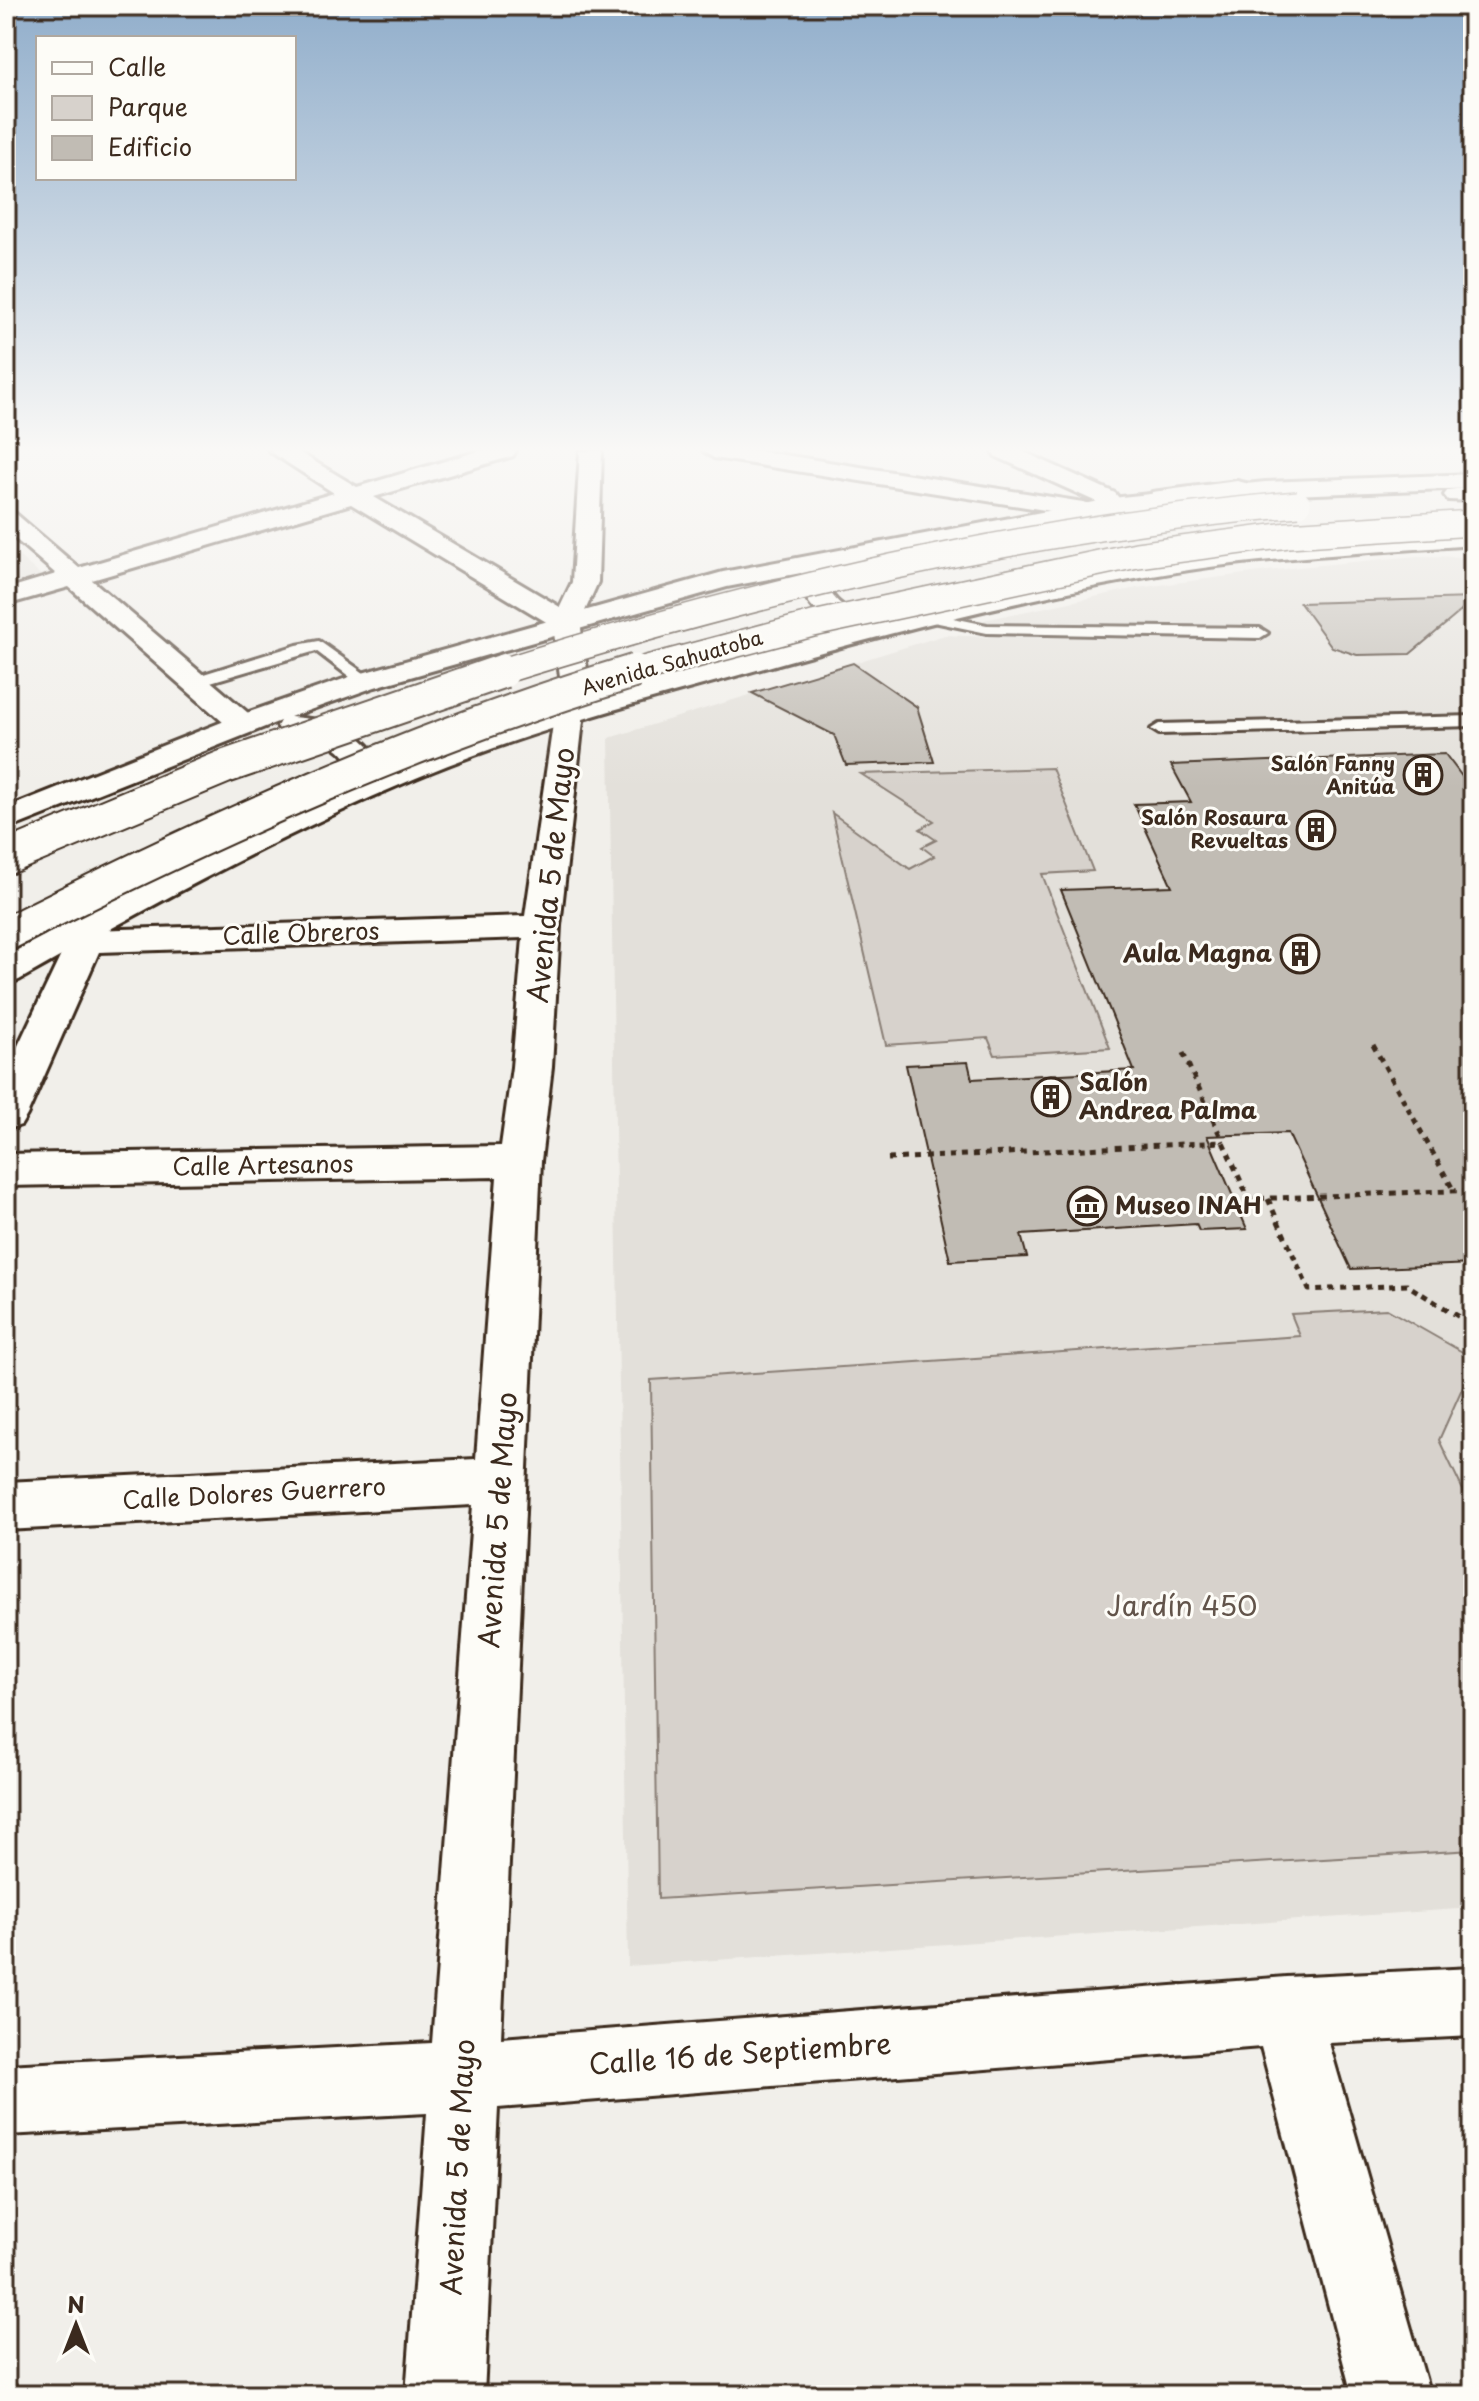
<svg xmlns="http://www.w3.org/2000/svg" width="1479" height="2401" font-family="'Playpen Sans',sans-serif">
<style>
.built{fill:#e3e0da}
.green{fill:#d7d2cc;stroke:#897e75;stroke-width:2}
.building{fill:#c1bcb4;stroke:#3b2a1e;stroke-width:2}
.lines{fill:none;stroke-linecap:round;stroke-linejoin:round}
.service-casing{stroke:#3b2a1e;stroke-width:6}
.minor-casing{stroke:#3b2a1e;stroke-width:6}
.tertiary-casing{stroke:#3b2a1e;stroke-width:6}
.primary-casing{stroke:#3b2a1e;stroke-width:6}
.path-far1{stroke:#3b2a1e;stroke-width:5;stroke-dasharray:6 6;stroke-linecap:butt}
.path{stroke:#3b2a1e;stroke-width:6;stroke-dasharray:7 7;stroke-linecap:butt}
.service{fill:#fdfcf7;fill-rule:evenodd}
.minor{fill:#fdfcf7;fill-rule:evenodd}
.tertiary{fill:#fdfcf7;fill-rule:evenodd}
.primary{fill:#fdfcf7;fill-rule:evenodd}
.primary-bridge-far1-casing{stroke:#3b2a1e;stroke-width:28;stroke-linecap:butt}
.primary-bridge-casing{stroke:#3b2a1e;stroke-width:37;stroke-linecap:butt}
.primary-bridge-far1{stroke:#fdfcf7;stroke-width:25}
.primary-bridge{stroke:#fdfcf7;stroke-width:33}
.labels{text-anchor:middle;stroke-width:6;stroke-linejoin:round;paint-order:stroke}
.far-street-label{font-size:20px;fill:#3b2a1e;stroke:#fdfcf7}
.far-poi-label{font-size:20px;font-weight:bold;fill:#3b2a1e;stroke:#fdfcf7;text-anchor:end}
.street-label{font-size:24px;fill:#3b2a1e;stroke:#fdfcf7}
.poi-label{font-size:24px;font-weight:bold;fill:#3b2a1e;stroke:#fdfcf7;text-anchor:start}
.near-street-label{font-size:28px;fill:#3b2a1e;stroke:#fdfcf7}
.near-park-label{font-size:28px;fill:#62544a;stroke:#fdfcf7}
</style>
<rect width="100%" height="100%" fill="#f1efea"/>
<filter id="ink" filterUnits="userSpaceOnUse"><feTurbulence type="fractalNoise" baseFrequency=".0125" numOctaves="2"/><feDisplacementMap in="SourceGraphic" scale="16" xChannelSelector="R" yChannelSelector="G"/><feConvolveMatrix kernelMatrix="1 2 1 2 8 2 1 2 1" color-interpolation-filters="sRGB"/></filter>
<g filter="url(#ink)">
<g class="built">
<polygon points="6,545 44,578 6,588"/>
<polygon points="1417,556 1473,557 1473,1908 628,1966 609,738 945,635 988,637 984,620 1137,588 1299,567"/>
</g>
<g class="green">
<polygon points="1052,768 1093,871 1042,874 1110,1048 995,1055 988,1038 886,1045 832,813 910,869 934,856 922,847 936,840 920,829 934,821 861,774"/>
<polygon points="1387,1309 1473,1358 1473,1364 1439,1440 1473,1511 1473,1850 658,1899 651,1380 1300,1336 1291,1314"/>
</g>
<g class="building">
<polygon points="1473,598 1473,601 1410,654 1357,655 1332,647 1300,603"/>
<polygon points="853,663 917,707 934,762 846,765 834,735 752,693"/>
<polygon points="1445,754 1473,791 1473,1264 1351,1269 1288,1133 1207,1136 1247,1229 1199,1231 1196,1224 1021,1235 1027,1257 950,1261 906,1065 968,1062 972,1079 1134,1070 1061,890 1172,886 1134,804 1191,802 1171,765"/>
</g>
<g class="lines">
<defs>
<g id="service">
<polygon points="1237,481 1271,489 1265,493 1237,489 1168,496 1157,504 1151,500 1152,492"/>
<polygon points="929,613 987,625 1260,628 1268,633 1260,638 987,633 924,620 924,614"/>
<polygon points="319,641 371,678 371,684 359,684 316,651 190,688 182,683 184,680 297,645"/>
<polygon points="1473,716 1473,726 1159,734 1151,729 1159,724"/>
</g>
<g id="minor">
<polygon points="269,451 297,451 357,487 479,451 516,451 513,456 374,497 560,607 572,582 580,451 602,451 598,582 580,622 588,676 560,926 552,1067 541,1161 501,2038 1286,1977 1473,1968 1473,2036 1329,2043 1430,2395 1352,2395 1261,2047 498,2108 484,2395 406,2395 427,2113 6,2135 6,2065 432,2043 473,1505 6,1530 6,1482 476,1459 497,1177 6,1186 6,1154 501,1146 512,1067 523,938 99,952 27,1115 21,1125 6,1130 6,1071 62,953 47,950 42,942 47,934 60,931 525,916 560,676 553,626 351,504 92,580 254,718 258,724 254,730 243,733 232,730 69,587 6,605 6,589 56,574 6,531 6,511 15,513 79,568 334,493"/>
<polygon points="703,451 759,451 1083,502 1091,504 1095,509 1091,514 1083,516 714,458"/>
<polygon points="992,451 1022,451 1115,493 1119,498 1115,503 1099,503 995,456"/>
</g>
<path id="tertiary" d="M1473,474v14l-208,8 -144,15 -293,57c-8,30 21,42 44,54 116,-29 233,-57 352,-72 83,-10 166,-14 249,-19v14c-95,7 -190,11 -284,25 -155,24 -307,65 -457,107 -107,29 -213,58 -316,101 -136,57 -268,129 -397,202l-13,4v-28l214,-113 135,-62c-8,-43 -39,-40 -74,-49l-4,-6 3,-5 -274,109v-22l226,-90 123,-43 368,-103 398,-75 144,-15zM801,573c-2,29 20,44 43,56 -155,40 -313,77 -460,140 -17,-39 -54,-50 -94,-52l85,-30 352,-100z"/>
<polygon id="primary" points="1473,487 1473,501 1448,500 1444,495 1448,490"/>
</defs>
<use href="#service" class="service-casing"/>
<use href="#minor" class="minor-casing"/>
<use href="#tertiary" class="tertiary-casing"/>
<use href="#primary" class="primary-casing"/>
<g class="path-far1">
<polyline points="1373,1045 1454,1191"/>
<polyline points="1183,1053 1223,1142"/>
<polyline points="888,1159 1223,1142 1249,1199 1473,1190"/>
<polyline points="1268,1199 1309,1290 1407,1285 1471,1324"/>
</g>
<polyline class="path" points="1468,1322 1473,1325"/>
<use href="#service" class="service"/>
<use href="#minor" class="minor"/>
<use href="#tertiary" class="tertiary"/>
<use href="#primary" class="primary"/>
<defs>
<g id="primary-bridge-far1">
<path d="M496,673c262,-82 528,-145 802,-169"/>
<polyline points="628,673 813,624 1137,555 1288,535 1473,523"/>
</g>
<g id="primary-bridge">
<polyline points="6,858 224,767 503,671"/>
<path d="M6,934c203,-103 410,-197 629,-263"/>
</g>
</defs>
<use href="#primary-bridge-far1" class="primary-bridge-far1-casing"/>
<use href="#primary-bridge" class="primary-bridge-casing"/>
<use href="#primary-bridge-far1" class="primary-bridge-far1"/>
<use href="#primary-bridge" class="primary-bridge"/>
</g>
</g>
<linearGradient id="sky" x2="0" y2="1"><stop stop-color="#91aecb"/><stop offset="0.57" stop-color="#f9f8f6"/><stop offset="1" stop-color="#f9f8f6" stop-opacity="0"/></linearGradient>
<rect width="1479" height="788" fill="url(#sky)"/>
<defs>
<symbol id="building-ring" viewBox="-11 -11 22 22"><circle r="9.5" fill="#fdfcf7" stroke="#3b2a1e" stroke-width="1.5"/><path d="M-4-6H4V6H1V3H-1V6H-4ZM-2.5-4.3h1.7v1.8h-1.7ZM.8-4.3h1.7v1.8H.8ZM-2.5-1h1.7V.8h-1.7ZM.8-1h1.7V.8H.8Z" fill="#3b2a1e"/></symbol>
<symbol id="museum-ring" viewBox="-11 -11 22 22"><circle r="9.5" fill="#fdfcf7" stroke="#3b2a1e" stroke-width="1.5"/><path d="M0-6L6-3V-2H-6V-3ZM-5-1h2V3h-2ZM-1-1h2V3h-2ZM3-1h2V3H3ZM-6 4H6V6H-6Z" fill="#3b2a1e"/></symbol>
</defs>
<g fill-rule="evenodd">
<use href="#building-ring" x="1401" y="753" width="44" height="44"/>
<use href="#building-ring" x="1294" y="808" width="44" height="44"/>
<use href="#building-ring" x="1278" y="932" width="44" height="44"/>
<use href="#building-ring" x="1029" y="1075" width="44" height="44"/>
<use href="#museum-ring" x="1065" y="1184" width="44" height="44"/>
</g>
<g class="labels">
<g class="far-street-label">
<text transform="translate(672 663) rotate(-16)" y="7">Avenida Sahuatoba</text>
</g>
<g class="far-poi-label">
<text x="1395" y="771">Salón Fanny<tspan x="1395" dy="23">Anitúa</tspan></text>
<text x="1288" y="825">Salón Rosaura<tspan x="1288" dy="23">Revueltas</tspan></text>
</g>
<g class="street-label">
<text transform="translate(301 934) rotate(-2)" y="8">Calle Obreros</text>
<text transform="translate(263 1166) rotate(-1)" y="8">Calle Artesanos</text>
<text transform="translate(254 1494) rotate(-3)" y="8">Calle Dolores Guerrero</text>
</g>
<g class="poi-label">
<text x="1272" y="962" text-anchor="end">Aula Magna</text>
<text x="1079" y="1091">Salón<tspan x="1079" dy="28">Andrea Palma</tspan></text>
<text x="1115" y="1214">Museo INAH</text>
</g>
<g class="near-street-label">
<text transform="translate(551 875) rotate(-84)" y="10">Avenida 5 de Mayo</text>
<text transform="translate(498 1520) rotate(-86)" y="10">Avenida 5 de Mayo</text>
<text transform="translate(740 2054) rotate(-4)" y="10">Calle 16 de Septiembre</text>
<text transform="translate(458 2167) rotate(-87)" y="10">Avenida 5 de Mayo</text>
</g>
<g class="near-park-label">
<text x="1182" y="1616">Jardín 450</text>
</g>
</g>
<rect width="1479" height="2401" fill="none" stroke="#fdfcf7" stroke-width="32"/>
<rect x="16" y="16" width="1447" height="2369" fill="none" stroke="#3b2a1e" stroke-width="3" filter="url(#ink)"/>
<rect x="36" y="36" width="260" height="144" fill="#fdfcf7" stroke="#afa8a0" stroke-width="2"/>
<rect x="52" y="62" width="40" height="12" fill="#fdfcf7" stroke="#afa8a0" stroke-width="2"/>
<text x="108" y="76" font-size="24" fill="#3b2a1e">Calle</text>
<rect x="52" y="96" width="40" height="24" fill="#d7d2cc" stroke="#afa8a0" stroke-width="2"/>
<text x="108" y="116" font-size="24" fill="#3b2a1e">Parque</text>
<rect x="52" y="136" width="40" height="24" fill="#c1bcb4" stroke="#afa8a0" stroke-width="2"/>
<text x="108" y="156" font-size="24" fill="#3b2a1e">Edificio</text>
<g transform="translate(76 2325)" stroke="#fdfcf7" stroke-width="6" paint-order="stroke">
<path d="M0-6L14 30L0 20L-14 30Z" fill="#3b2a1e"/>
<text y="-12" font-size="22" font-weight="bold" text-anchor="middle" fill="#3b2a1e">N</text>
</g>
</svg>
